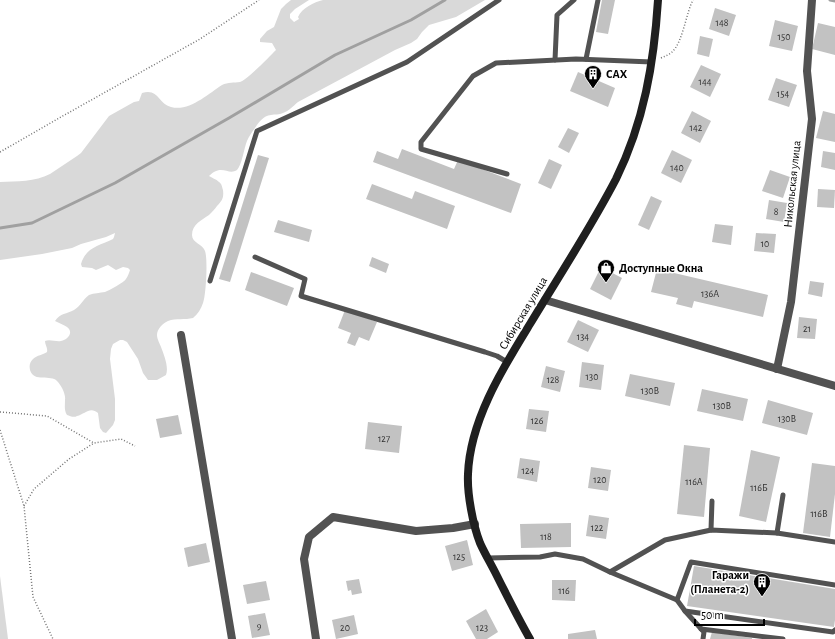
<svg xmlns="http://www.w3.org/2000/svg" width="835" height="639" font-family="'Alegreya Sans',sans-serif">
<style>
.green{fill:#d9d9d9}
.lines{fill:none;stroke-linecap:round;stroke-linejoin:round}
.stream{stroke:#a0a0a0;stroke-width:3}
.building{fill:#c2c2c2}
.path{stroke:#747474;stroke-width:1.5;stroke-dasharray:1 2;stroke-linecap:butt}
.lane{stroke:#525252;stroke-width:5}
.street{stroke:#525252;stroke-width:8}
.secondary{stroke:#1f1f1f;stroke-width:8}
.labels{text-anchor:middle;stroke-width:3;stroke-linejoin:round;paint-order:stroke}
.number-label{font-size:10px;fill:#303030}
.poi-label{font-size:12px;font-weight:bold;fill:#000;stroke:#fff;text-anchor:start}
.street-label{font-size:12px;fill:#000;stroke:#fff}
</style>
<rect width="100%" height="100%" fill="#fff"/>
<g class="green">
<path d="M291,0h18l-14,9 -5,5v4l4,4 5,-3 -1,-2c4,-9 16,-15 25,-17h162l-29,17 -27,8 -7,7 -5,7 -6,4 -16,7 -97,52c-5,4 -9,9 -15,11 -4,2 -8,1 -12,2 -8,1 -12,7 -16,13 -3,4 -6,8 -8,13 -3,7 -5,24 -10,29 -9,6 -15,-7 -28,6 3,2 7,3 10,6 3,2 3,5 4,8 1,8 -1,11 -6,16 -2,3 -5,6 -8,9 -7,5 -17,9 -17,20 0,8 11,9 13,16 3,8 1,44 -2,52 -2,6 -5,11 -10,15 -8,2 -17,0 -25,3 -5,2 -11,8 -11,14 0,4 3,9 4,12 3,8 8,20 5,28l-9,5h-9l-5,-7 -5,-14 -11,-17 -4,-2h-3l-7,4 -2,5 -1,10 5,40v21l-2,5 -7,8 -3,-1 -3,-4 -2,-15c-8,-7 -13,1 -21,3 -3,2 -7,0 -10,-1 -3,-5 -2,-9 -2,-15 1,-6 -4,-15 -8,-19 -6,-7 -23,2 -27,-11 -1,-5 0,-8 3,-11 4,-4 10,-4 14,-7 1,-4 -2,-7 -2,-11 5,-2 11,1 16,0 7,-1 13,-9 6,-14 -3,-2 -8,-4 -12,-6 5,-8 12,-7 19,-11 7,-4 9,-11 15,-15 5,-2 11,-2 16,-3 5,-2 18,-9 21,-13 2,-3 3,-6 4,-9l-2,-2 -5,-1 -7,3 -8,-5 -12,5 -4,-2 -10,-1 -1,-3c5,-17 18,-18 32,-25l1,-2 1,-4 -9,4 -25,7 -9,4 -30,6 -42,6v-78c17,-1 35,0 50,-8l27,-18 4,-3 28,-37 25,-14 5,-1 3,-8c17,-5 16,11 29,14 18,5 37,-13 51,-22 6,-3 12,-2 18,-3 6,-1 30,-26 36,-32l-4,-7 -12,-1v-3l7,-8 7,-4 7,-18 5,-5z"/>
<polygon points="0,576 8,639 0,639"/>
</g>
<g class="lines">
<g class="stream">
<polyline points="830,0 835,1"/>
<polyline points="0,228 32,223 115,183 229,118 335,55 411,20 445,0"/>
</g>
</g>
<g class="building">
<polygon points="602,0 615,0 608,34 596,32"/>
<polygon points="715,8 736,15 729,36 709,29"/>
<polygon points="775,20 798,26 792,51 769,46"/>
<polygon points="818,23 835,27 835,55 812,49"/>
<polygon points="700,36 713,39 709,57 697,54"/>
<polygon points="701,65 721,74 710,97 690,87"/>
<polygon points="578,72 615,88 608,107 570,91"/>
<polygon points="776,78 797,85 789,107 768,100"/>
<polygon points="692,111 711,121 700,143 681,133"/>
<polygon points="823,111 835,114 835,142 816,138"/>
<polygon points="568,128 579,133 569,153 558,147"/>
<polygon points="402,149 454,169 458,160 521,184 511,213 373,162 377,151 398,159"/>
<polygon points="672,150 692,160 681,183 661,173"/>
<polygon points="823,151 835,153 835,170 821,167"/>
<polygon points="258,155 269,158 230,282 219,279"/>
<polygon points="549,159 562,165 551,189 538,183"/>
<polygon points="770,170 790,177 783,198 762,191"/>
<polygon points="372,184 412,199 415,191 455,206 447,229 366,199"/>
<polygon points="818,189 835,190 834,208 817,207"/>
<polygon points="651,196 662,201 649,230 638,225"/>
<polygon points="769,200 787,203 784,222 766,219"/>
<polygon points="278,220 312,230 309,242 274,232"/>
<polygon points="715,224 733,226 731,245 712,242"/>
<polygon points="756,233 776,234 774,253 754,251"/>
<polygon points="372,257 389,264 386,273 369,266"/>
<polygon points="601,267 622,278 611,300 590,289"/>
<polygon points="657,269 768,295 763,317 694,301 692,308 676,304 678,298 651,292"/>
<polygon points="251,272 294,288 287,306 245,290"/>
<polygon points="810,281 824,283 822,297 808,294"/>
<polygon points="345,310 377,322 369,341 359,337 355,346 347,343 351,333 338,328"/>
<polygon points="799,317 817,319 815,339 797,338"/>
<polygon points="578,320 599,330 588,352 567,342"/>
<polygon points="582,362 604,365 601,390 579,387"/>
<polygon points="546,366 565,371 560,392 541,387"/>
<polygon points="630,374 675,383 670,406 625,396"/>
<polygon points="702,389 748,399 743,421 697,411"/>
<polygon points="768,400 813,413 807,435 762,423"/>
<polygon points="529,409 549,411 546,432 526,429"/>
<polygon points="178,415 182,434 160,438 156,419"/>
<polygon points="368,422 402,426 399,453 365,449"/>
<polygon points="684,445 710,448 704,517 677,514"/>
<polygon points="751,450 780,457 766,522 739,516"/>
<polygon points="520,458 540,461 537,482 517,478"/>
<polygon points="812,463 835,466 835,494 830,537 803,533"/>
<polygon points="591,467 611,470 608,491 588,488"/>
<polygon points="589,515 609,518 606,539 586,536"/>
<polygon points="571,523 571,547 521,548 520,524"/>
<polygon points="467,540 473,565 452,571 445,546"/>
<polygon points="206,543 210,562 188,567 184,548"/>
<polygon points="694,566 835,589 835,620 834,627 687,606"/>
<polygon points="359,579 362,593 352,595 351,590 348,591 346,581"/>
<polygon points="552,580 576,580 575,601 552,600"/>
<polygon points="266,581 270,600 247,604 243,585"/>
<polygon points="486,609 498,632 487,639 476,639 466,621"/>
<polygon points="265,613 270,635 252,638 248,616"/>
<polygon points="354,615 358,634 336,639 332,620"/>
<polygon points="595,630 597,639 568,639 568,634"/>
<polygon points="712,632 752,638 752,639 710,639"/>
</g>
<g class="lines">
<g class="path">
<path d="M661,58c4,-2 8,-3 11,-6 11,-10 14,-39 21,-52"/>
<polyline points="0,152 61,117 200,39 259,0"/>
<polyline points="0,412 47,416 94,443 121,439 135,446"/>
<polyline points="0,430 24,506 33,597 53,639"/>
<polyline points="24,506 34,489 69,459 94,443"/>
</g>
<g class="lane">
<polyline points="586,59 598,0"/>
<polyline points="555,60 557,15 574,0"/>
<polyline points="507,174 421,149 421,142 473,76 496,63 576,59 652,62"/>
<polyline points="255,257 305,279 301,296 485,352 497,356 507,362"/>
<polyline points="210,281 257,131 407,62 499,0"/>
<polyline points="711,530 712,501"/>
<polyline points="777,533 783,495"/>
<polyline points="488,558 540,557 555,554 583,559 610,572 665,540 711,530 777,533 835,542"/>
<polyline points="610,572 677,600 691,562 835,585"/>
<polyline points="677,600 685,611 833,632 835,630"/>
<polyline points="685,611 704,632 703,639"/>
<polyline points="701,629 783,639"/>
</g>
<g class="street">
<polyline points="545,300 835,386"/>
<polyline points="181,335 232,639"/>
<polyline points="777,369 791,302 812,119 807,71 812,0"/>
<polyline points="316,639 304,559 309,537 333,517 416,531 453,528 475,524"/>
</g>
<path class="secondary" d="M530,639c-12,-21 -23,-43 -34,-65 -5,-10 -11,-20 -16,-31 -7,-18 -13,-49 -12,-69 2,-54 35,-106 62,-150 29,-48 60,-95 86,-145 28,-57 38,-116 42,-179"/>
</g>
<defs>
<symbol id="building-pin" viewBox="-11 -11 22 30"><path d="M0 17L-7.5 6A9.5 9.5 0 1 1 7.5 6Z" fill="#000" stroke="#fff"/><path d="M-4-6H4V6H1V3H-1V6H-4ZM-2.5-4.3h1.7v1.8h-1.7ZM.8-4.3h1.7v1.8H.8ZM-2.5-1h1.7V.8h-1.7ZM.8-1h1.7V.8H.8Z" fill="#fff"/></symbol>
<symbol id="shop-pin" viewBox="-11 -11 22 30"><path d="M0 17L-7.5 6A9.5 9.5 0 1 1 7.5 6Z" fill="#000" stroke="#fff"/><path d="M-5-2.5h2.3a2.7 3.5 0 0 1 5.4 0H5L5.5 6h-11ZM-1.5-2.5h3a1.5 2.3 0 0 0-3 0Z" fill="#fff"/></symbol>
</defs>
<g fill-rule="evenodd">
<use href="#building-pin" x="583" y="64" width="20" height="27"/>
<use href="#shop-pin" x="596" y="258" width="20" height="27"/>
<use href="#building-pin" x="752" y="572" width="20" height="27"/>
</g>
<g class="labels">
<g class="number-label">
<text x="722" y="26">148</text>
<text x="784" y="40">150</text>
<text x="705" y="85">144</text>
<text x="783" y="97">154</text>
<text x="696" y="131">142</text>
<text x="677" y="171">140</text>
<text x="776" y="215">8</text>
<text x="765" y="247">10</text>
<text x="710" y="297">136А</text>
<text x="807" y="332">21</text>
<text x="583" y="340">134</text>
<text x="592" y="380">130</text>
<text x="553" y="383">128</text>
<text x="650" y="394">130В</text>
<text x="722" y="409">130В</text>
<text x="787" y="422">130В</text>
<text x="537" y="424">126</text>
<text x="384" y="442">127</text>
<text x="528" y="474">124</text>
<text x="600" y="483">120</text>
<text x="694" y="485">116А</text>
<text x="759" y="491">116Б</text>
<text x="819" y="517">116В</text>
<text x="597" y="531">122</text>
<text x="546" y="540">118</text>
<text x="459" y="560">125</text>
<text x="564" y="594">116</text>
<text x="259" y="629">9</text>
<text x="345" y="631">20</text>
<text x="482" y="631">123</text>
</g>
<g class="poi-label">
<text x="606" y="78">САХ</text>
<text x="619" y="272">Доступные Окна</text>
<text x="749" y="579" text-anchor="end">Гаражи<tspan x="749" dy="14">(Планета-2)</tspan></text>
</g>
<g class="street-label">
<text transform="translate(792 184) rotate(-84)" y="4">Никольская улица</text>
<text transform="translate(523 313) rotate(-59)" y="4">Сибирская улица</text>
</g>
</g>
<path d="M695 619v6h69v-6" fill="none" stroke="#000000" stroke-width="2"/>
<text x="701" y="619" font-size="12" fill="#000000" stroke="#ffffff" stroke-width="3" paint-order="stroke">50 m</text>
</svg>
